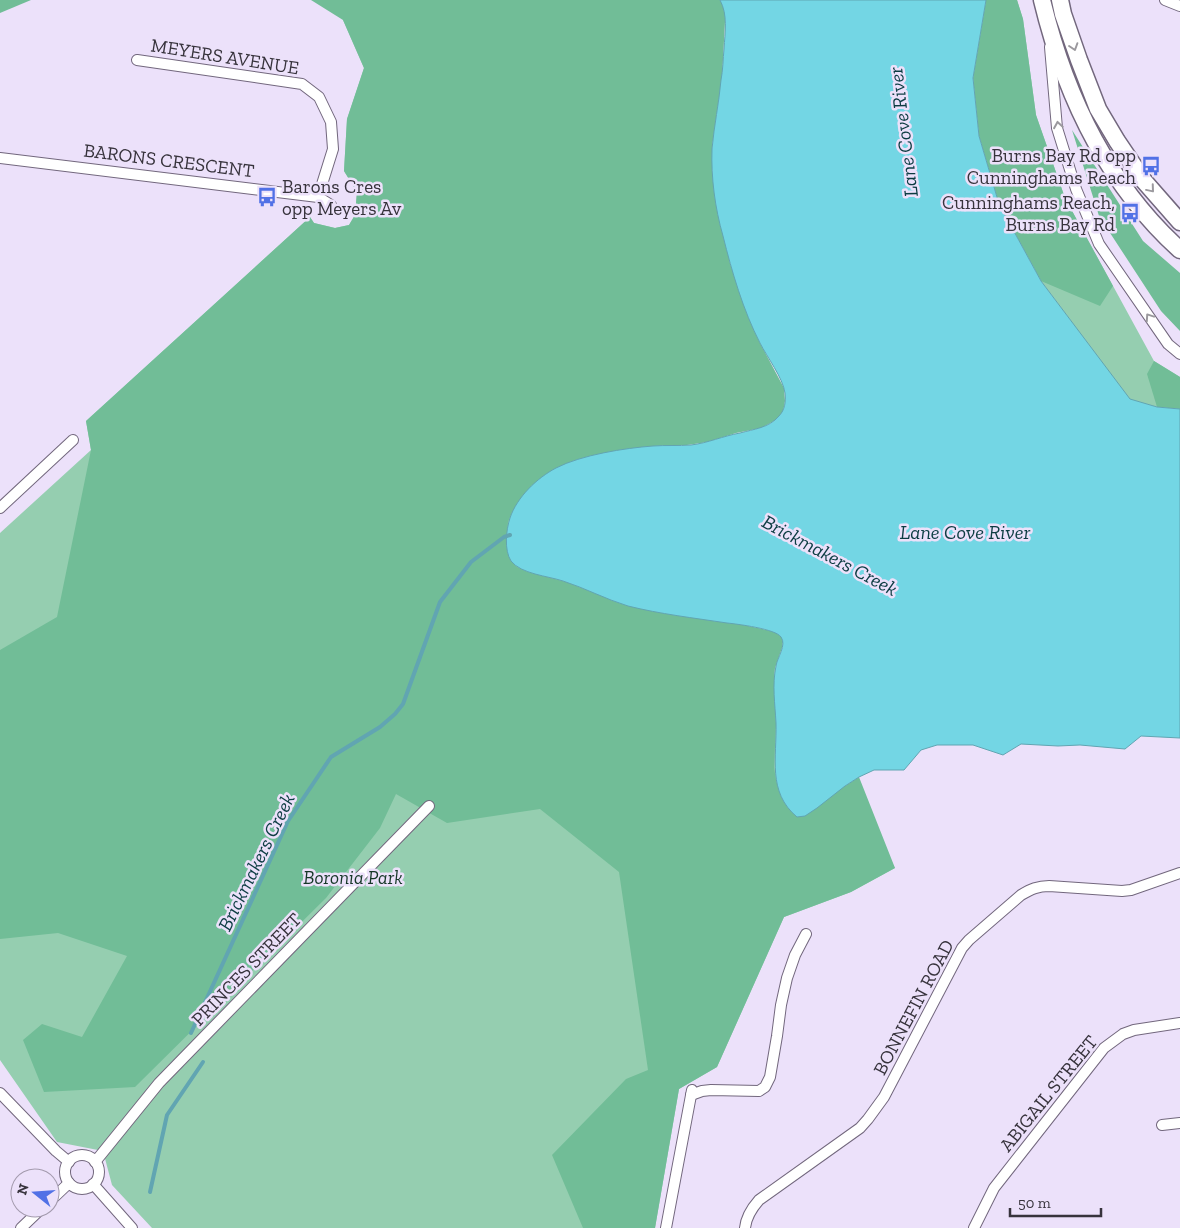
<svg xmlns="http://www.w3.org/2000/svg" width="1180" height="1228" font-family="'Zilla Slab',serif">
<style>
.green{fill:#95ceb0}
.forest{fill:#71bd97}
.water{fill:#73d6e4;stroke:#61a5b2}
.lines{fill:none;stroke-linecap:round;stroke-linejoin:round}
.stream{stroke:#61a5b2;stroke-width:4}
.street-casing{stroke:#72677d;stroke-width:12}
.primary-casing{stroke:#72677d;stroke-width:19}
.street{stroke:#fff;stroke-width:10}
.primary{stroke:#fff;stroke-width:16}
.oneway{stroke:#9b999e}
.labels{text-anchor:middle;stroke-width:5;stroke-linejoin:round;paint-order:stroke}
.street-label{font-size:19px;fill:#37333c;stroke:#ece1fa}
.poi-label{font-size:19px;fill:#37333c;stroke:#ece1fa;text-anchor:end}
.park-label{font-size:19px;font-style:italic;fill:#153727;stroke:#ece1fa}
.water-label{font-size:20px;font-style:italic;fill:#0c3c42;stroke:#ece1fa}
</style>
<rect width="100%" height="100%" fill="#ece1fa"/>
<g class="green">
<polygon points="720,0 656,612 739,624 845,786 895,868 851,892 784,917 717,1067 679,1089 655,1228 152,1228 112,1185 103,1151 57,1142 0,1060 0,533 91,450 86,421 310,217 314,223 335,228 349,225 355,215 357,192 344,171 347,119 364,68 343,20"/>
<polygon points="986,0 1017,0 1023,19 1036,115 1065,198 1154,361 1180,377 1180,409 1157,407 1130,400 1041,281"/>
</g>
<g class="forest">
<polygon points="0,0 31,0 0,13"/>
<polygon points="311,0 720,0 722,3 725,12 725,22 722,78 712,147 712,170 730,263 751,323 760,343 784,388 785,401 783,412 774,421 761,428 736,433 708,442 687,445 654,446 615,451 574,461 557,468 525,494 518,503 512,512 508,522 507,536 511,560 517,567 528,572 566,582 626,605 656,612 739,624 772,631 778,634 782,637 783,642 782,648 775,668 774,680 776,724 774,767 776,780 780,792 785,803 845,786 859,777 895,868 851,892 784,917 717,1067 679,1089 655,1228 583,1228 552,1155 626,1079 648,1070 619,872 540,809 447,823 396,794 380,828 326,898 135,1087 44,1092 23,1040 42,1024 82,1037 127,956 58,933 0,939 0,650 57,617 91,450 86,421 310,217 314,223 335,228 349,225 355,215 357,192 344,171 347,119 364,68 343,20"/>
<polygon points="986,0 1017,0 1023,19 1036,115 1065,198 1113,286 1100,306 1041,281 999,204 979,136 973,78"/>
<polygon points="1072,130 1143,241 1180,273 1180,331 1161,311 1099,216"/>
<polygon points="1154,361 1180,377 1180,409 1157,407 1147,374"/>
</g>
<path class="water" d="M720,0h266l-13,78 6,58 20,68 42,77 89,118 27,8 23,2v329l-39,-2 -16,13 -45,-4 -22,1 -37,-2 -18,11 -30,-10h-36l-16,5 -17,20h-30l-15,7 -14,9 -28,22 -12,8 -8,1c-30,-25 -20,-60 -21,-94 -1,-19 -4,-38 0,-57 1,-8 11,-21 5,-29 -5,-8 -44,-13 -54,-14 -33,-5 -67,-9 -99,-17 -23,-7 -43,-18 -65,-25 -15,-5 -42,-7 -52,-20 -7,-11 -5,-31 -1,-43 7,-21 27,-40 46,-50 25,-13 69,-20 97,-22 13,-1 25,0 38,-1 17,-2 32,-9 49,-12 14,-4 29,-5 39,-17 6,-6 7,-15 6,-23 -2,-15 -18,-36 -25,-50 -17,-33 -28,-71 -37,-107 -8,-28 -12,-58 -11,-87 2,-23 7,-46 9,-69 2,-10 2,-21 3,-31 1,-17 4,-34 -4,-49z"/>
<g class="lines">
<g class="stream">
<polyline points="191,1033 288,821 331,757 380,727 395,714 403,704 440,602 471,562 504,537 510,535"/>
<polyline points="150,1192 167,1115 203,1062"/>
</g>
<defs>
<g id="street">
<polyline points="1165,0 1180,6"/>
<polyline points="1050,47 1057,128 1076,189 1099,244 1168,344 1180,354"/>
<polyline points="137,60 302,84 319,97 331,122 333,149 318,197"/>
<polyline points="0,158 318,197 331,205"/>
<polyline points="0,508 73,440"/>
<polyline points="0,1093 56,1151 69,1162"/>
<polyline points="691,1095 702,1091 711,1090 759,1091 765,1087 770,1077 777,1036 781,1005 787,978 795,955 806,934"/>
<polyline points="1162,1125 1180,1123"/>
<circle cx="82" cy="1172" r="17"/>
<polyline points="95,1162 159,1083 429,806"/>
<polyline points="93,1184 132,1228"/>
<polyline points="50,1201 69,1183"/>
<polyline points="21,1228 42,1208"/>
<polyline points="666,1228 692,1090"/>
<path d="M745,1228c1,-11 7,-20 14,-28l101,-72 8,-9 16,-22 78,-149 7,-8 52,-45c10,-6 17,-9 28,-9l73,5 9,-1 49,-17"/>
<polyline points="974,1228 994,1188 1104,1048 1123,1034 1134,1030 1180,1023"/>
</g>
<g id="primary">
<path d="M1042,0c23,95 65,184 138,250"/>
<polyline points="1060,0 1063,14 1079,60 1098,109 1117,141 1144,181 1180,222"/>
</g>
</defs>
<use href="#street" class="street-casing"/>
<use href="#primary" class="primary-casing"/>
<use href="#street" class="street"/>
<use href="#primary" class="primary"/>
</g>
<defs><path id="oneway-chevron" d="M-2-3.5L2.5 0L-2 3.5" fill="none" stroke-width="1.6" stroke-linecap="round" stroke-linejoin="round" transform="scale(1.25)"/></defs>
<g class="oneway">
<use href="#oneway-chevron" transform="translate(1074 47) rotate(72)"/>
<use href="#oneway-chevron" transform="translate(1058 125) rotate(-99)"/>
<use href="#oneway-chevron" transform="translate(1151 189) rotate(50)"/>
<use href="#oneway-chevron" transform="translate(1149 317) rotate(-124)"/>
</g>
<defs>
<symbol id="bus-bare" viewBox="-9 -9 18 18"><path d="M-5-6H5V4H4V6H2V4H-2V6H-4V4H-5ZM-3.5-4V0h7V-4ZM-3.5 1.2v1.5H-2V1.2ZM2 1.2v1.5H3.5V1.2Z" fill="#5171e6" stroke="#ece1fa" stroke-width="2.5" paint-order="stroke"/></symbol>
</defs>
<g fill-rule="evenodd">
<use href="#bus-bare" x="1137" y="152" width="28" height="28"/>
<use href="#bus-bare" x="253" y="183" width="28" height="28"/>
<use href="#bus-bare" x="1116" y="199" width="28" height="28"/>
</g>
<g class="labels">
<g class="street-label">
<text transform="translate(225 56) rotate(9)" y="7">MEYERS AVENUE</text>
<text transform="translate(169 160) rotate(7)" y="7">BARONS CRESCENT</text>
<text transform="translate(246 969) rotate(-46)" y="7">PRINCES STREET</text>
<text transform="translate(913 1007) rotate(-62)" y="7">BONNEFIN ROAD</text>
<text transform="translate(1048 1093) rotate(-51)" y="7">ABIGAIL STREET</text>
</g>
<g class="poi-label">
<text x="1136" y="162">Burns Bay Rd opp<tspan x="1136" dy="22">Cunninghams Reach</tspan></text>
<text x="282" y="193" text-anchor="start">Barons Cres<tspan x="282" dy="22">opp Meyers Av</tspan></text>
<text x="1115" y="209">Cunninghams Reach,<tspan x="1115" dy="22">Burns Bay Rd</tspan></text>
</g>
<g class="park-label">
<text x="353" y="884">Boronia Park</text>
</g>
<g class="water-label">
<text transform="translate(903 132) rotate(-97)" y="7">Lane Cove River</text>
<text x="965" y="539">Lane Cove River</text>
<text transform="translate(830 555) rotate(28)" y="7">Brickmakers Creek</text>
<text transform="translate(256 862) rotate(-64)" y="7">Brickmakers Creek</text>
</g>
</g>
<g transform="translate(35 1193) rotate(287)"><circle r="24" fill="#ece1fa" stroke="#a49bae"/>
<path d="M0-4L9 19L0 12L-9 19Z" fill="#5171e6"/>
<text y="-8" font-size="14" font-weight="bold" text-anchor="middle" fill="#37333c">N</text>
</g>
<path d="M1010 1208v8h91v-8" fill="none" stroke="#37333c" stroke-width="2.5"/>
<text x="1018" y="1208" font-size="15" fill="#37333c" stroke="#ece1fa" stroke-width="4" paint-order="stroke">50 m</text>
</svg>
